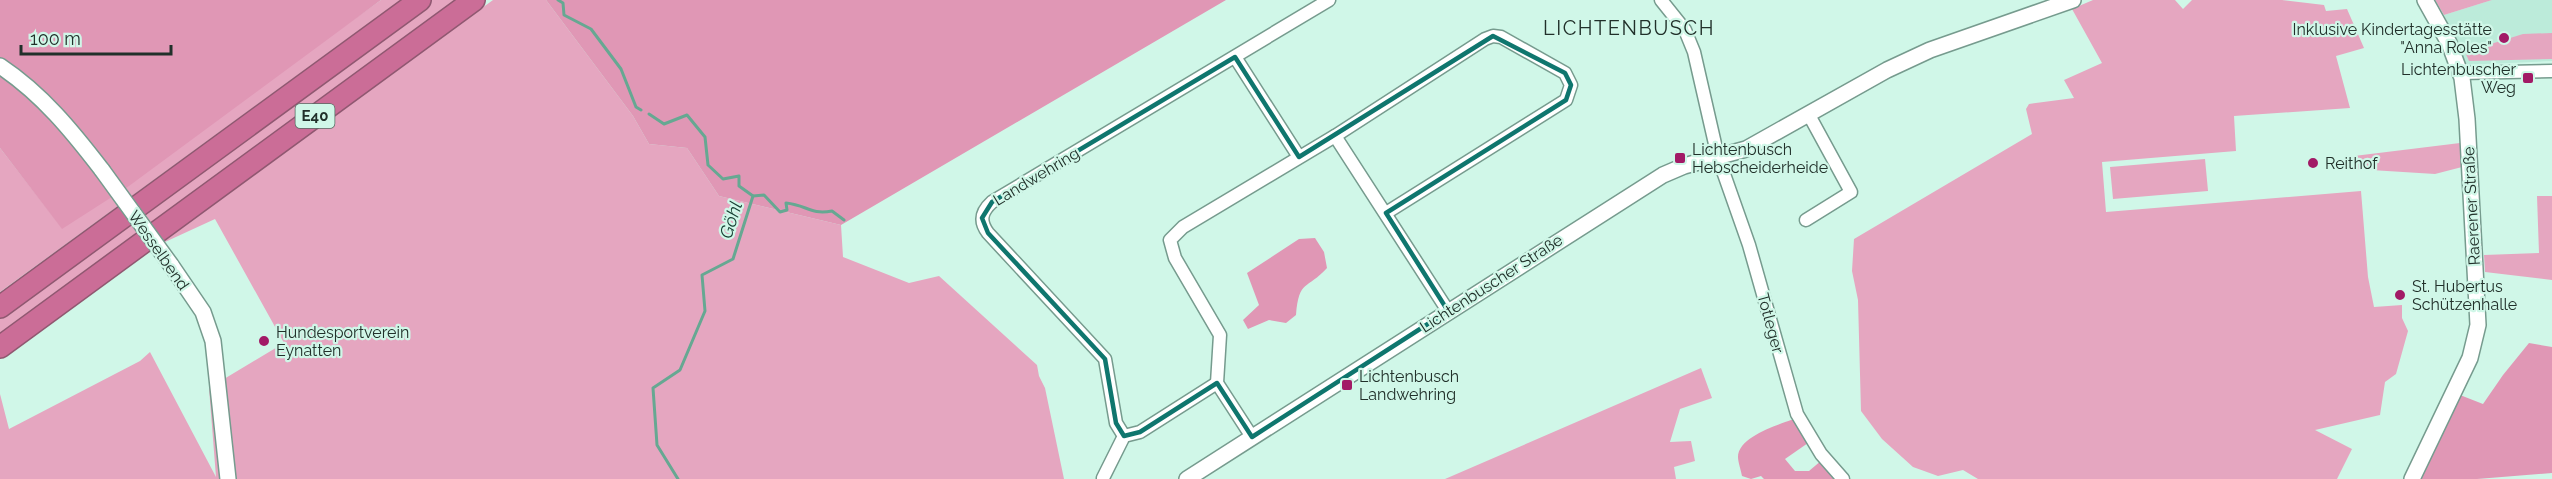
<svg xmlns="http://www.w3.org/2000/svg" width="2552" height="479" font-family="Raleway,sans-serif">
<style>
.built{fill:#bcebda}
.green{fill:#e5a6c0}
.forest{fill:#e097b5}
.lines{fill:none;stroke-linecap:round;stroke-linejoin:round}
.stream{stroke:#66a892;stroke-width:3}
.minor-casing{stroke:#769b8e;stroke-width:15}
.tertiary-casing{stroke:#769b8e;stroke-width:18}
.motorway-casing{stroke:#905871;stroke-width:24}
.minor{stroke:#fff;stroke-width:12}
.tertiary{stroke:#fff;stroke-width:15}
.motorway{stroke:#cb6d97;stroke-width:21}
.tertiary-bridge-casing{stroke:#769b8e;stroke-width:18;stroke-linecap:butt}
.tertiary-bridge{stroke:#fff;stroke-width:15}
.marked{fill:none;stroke:#0f766e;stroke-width:4.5;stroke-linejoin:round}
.poi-dot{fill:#a21a66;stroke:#d0f7e8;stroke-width:2}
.labels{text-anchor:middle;stroke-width:4.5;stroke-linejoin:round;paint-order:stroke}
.shield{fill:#d0f7e8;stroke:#566c63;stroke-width:1.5}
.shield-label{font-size:15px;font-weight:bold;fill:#21302a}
.poi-label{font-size:16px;fill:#21302a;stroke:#d0f7e8;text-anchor:start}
.street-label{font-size:16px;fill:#21302a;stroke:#d0f7e8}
.water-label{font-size:18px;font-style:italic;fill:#184034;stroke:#d0f7e8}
.quarter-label{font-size:20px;letter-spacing:1.5px;fill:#21302a;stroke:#d0f7e8}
</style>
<rect width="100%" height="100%" fill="#d0f7e8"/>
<polygon class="built" points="2492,0 2552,0 2552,61 2467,65 2444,15"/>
<g class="green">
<polygon points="381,0 401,0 0,292 0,148 62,228"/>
<polygon points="430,0 465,0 0,340 0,314"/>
<polygon points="493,0 546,0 633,116 649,144 687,148 719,196 841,225 843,257 909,283 939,276 1037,365 1039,376 1045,388 1064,479 0,479 0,394 9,429 140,361 150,352 216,477 209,388 284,343 215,219 165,242 164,241"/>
<polygon points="2093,0 2175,0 2183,9 2192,0 2282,0 2324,5 2326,11 2347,9 2364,48 2336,56 2350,108 2234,116 2236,151 2102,162 2106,212 2361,191 2368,277 2374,307 2402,305 2402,318 2408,331 2396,374 2385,382 2380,415 2315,430 2352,449 2337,479 1978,479 1963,470 1938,476 1913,467 1882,439 1861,411 1858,300 1852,271 1854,239 2032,134 2026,109 2029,104 2074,98 2064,80 2102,63 2072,9"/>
<polygon points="2435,0 2492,0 2444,15"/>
<polygon points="2552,33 2552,59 2469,61 2465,52 2523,34"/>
<polygon points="2460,143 2462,167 2435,174 2355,169 2354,156"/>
<polygon points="2205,159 2208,191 2113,199 2110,167"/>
<polygon points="2537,196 2552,196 2552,280 2485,272 2484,255 2539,253"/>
<polygon points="1701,368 1712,398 1680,409 1670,442 1691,441 1695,461 1674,467 1676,479 1445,479"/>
</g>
<g class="forest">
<polygon points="0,0 381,0 129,186 62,229 0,148"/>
<polygon points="546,0 1226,0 841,225 719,196 687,148 649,144 633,116"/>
<path d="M1315,238l9,14 3,16c-20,22 -28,11 -31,47l-10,8 -17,-3 -21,9 -5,-9 16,-15 -12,-32 52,-34z"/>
<polygon points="2529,343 2552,347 2552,473 2477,479 2419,479 2460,395 2483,404 2503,375"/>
<path d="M1791,420h4l13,23 -23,16 10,12h14l13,-11 16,19h-74l-3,-3 -10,3 -9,-3c-1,-6 -4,-14 -4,-19 0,-20 39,-32 53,-37z"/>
</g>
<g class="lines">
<g class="stream">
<polyline points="558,0 563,3 564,15 591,29 621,69 636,107 641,110"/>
<polyline points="649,114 664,124 687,115 705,137 708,165 723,179 739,176 739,186 753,196 733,259 702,275 705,311 680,370 653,388 657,445 678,479"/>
<path d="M753,196l11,-1 16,17 7,-2 -1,-7c21,2 24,12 46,8l12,9"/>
</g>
<defs>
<g id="minor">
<polyline points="1661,0 1685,30 1694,52 1718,157 1749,245 1797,414 1821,454 1843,479"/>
<polyline points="1235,57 1299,157"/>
<polyline points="2461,73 2552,71"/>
<polyline points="1335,136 1448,311"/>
<polyline points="1806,220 1851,192 1809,115"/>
<path d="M1124,436l-8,-13 -11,-64 -117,-126c-9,-12 -7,-21 4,-31l337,-202"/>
<polyline points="1252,437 1217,383 1220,335 1175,258 1170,240 1183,227 1335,136 1485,39 1493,36 1501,37 1565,73 1571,85 1566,100 1386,213"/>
<polyline points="1103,478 1124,436 1140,432 1217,383"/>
</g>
<g id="tertiary">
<path d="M0,66c42,28 72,65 102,104"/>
<polyline points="171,265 203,312 213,341 228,479"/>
<polyline points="1187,479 1663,175 1684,166 1746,149 1887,70 1930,50 2073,0"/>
<polyline points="2412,479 2470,358 2478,325 2467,119 2462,78 2449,43 2425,0"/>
</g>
<g id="motorway">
<polyline points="0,307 420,0"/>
<polyline points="0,347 474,0"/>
</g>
</defs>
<use href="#minor" class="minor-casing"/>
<use href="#tertiary" class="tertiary-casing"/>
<use href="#motorway" class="motorway-casing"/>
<use href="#minor" class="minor"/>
<use href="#tertiary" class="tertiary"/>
<use href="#motorway" class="motorway"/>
<defs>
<polyline id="tertiary-bridge" points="102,170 171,265"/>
</defs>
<use href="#tertiary-bridge" class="tertiary-bridge-casing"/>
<use href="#tertiary-bridge" class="tertiary-bridge"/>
</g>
<path class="marked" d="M1493,36l72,37 6,12 -5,15 -180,113 62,98 -196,126 -35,-54 -77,49 -16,4 -8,-13 -11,-64 -117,-126 -6,-15 10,-16 243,-145 64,100z"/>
<g class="poi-dot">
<circle cx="2504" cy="38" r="6"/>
<rect x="2522" y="72" width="12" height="12" rx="3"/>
<rect x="1674" y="152" width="12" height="12" rx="3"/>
<circle cx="2313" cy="163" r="6"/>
<circle cx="2400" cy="295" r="6"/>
<circle cx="264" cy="341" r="6"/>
<rect x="1341" y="379" width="12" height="12" rx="3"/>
</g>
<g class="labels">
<rect class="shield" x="295.5" y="104" width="39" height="24" rx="4.5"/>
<g class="shield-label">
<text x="315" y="121">E40</text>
</g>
<g class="poi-label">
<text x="2492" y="35" text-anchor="end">Inklusive Kindertagesstätte<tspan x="2492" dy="18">"Anna Roles"</tspan></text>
<text x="2516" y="75" text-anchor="end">Lichtenbuscher<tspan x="2516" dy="18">Weg</tspan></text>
<text x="1692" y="155">Lichtenbusch<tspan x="1692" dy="18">Hebscheiderheide</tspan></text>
<text x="2325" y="169">Reithof</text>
<text x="2412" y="292">St. Hubertus<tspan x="2412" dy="18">Schützenhalle</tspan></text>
<text x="276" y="338">Hundesportverein<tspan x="276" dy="18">Eynatten</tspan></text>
<text x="1359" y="382">Lichtenbusch<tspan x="1359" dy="18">Landwehring</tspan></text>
</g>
<g class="street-label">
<text transform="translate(1036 176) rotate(-31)" y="6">Landwehring</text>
<text transform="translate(2471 206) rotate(-93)" y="6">Raerener Straße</text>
<text transform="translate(159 250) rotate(55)" y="6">Wesselbend</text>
<text transform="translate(1491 283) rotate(-33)" y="6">Lichtenbuscher Straße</text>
<text transform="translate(1771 323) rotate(75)" y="6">Totleger</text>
</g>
<g class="water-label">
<text transform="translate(731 220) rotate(-72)" y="6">Göhl</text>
</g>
<g class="quarter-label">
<text x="1629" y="35">LICHTENBUSCH</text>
</g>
</g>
<path d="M21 45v9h150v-9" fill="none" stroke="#21302a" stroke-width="3"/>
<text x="30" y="45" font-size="18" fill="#21302a" stroke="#d0f7e8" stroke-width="4.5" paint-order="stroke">100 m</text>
</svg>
